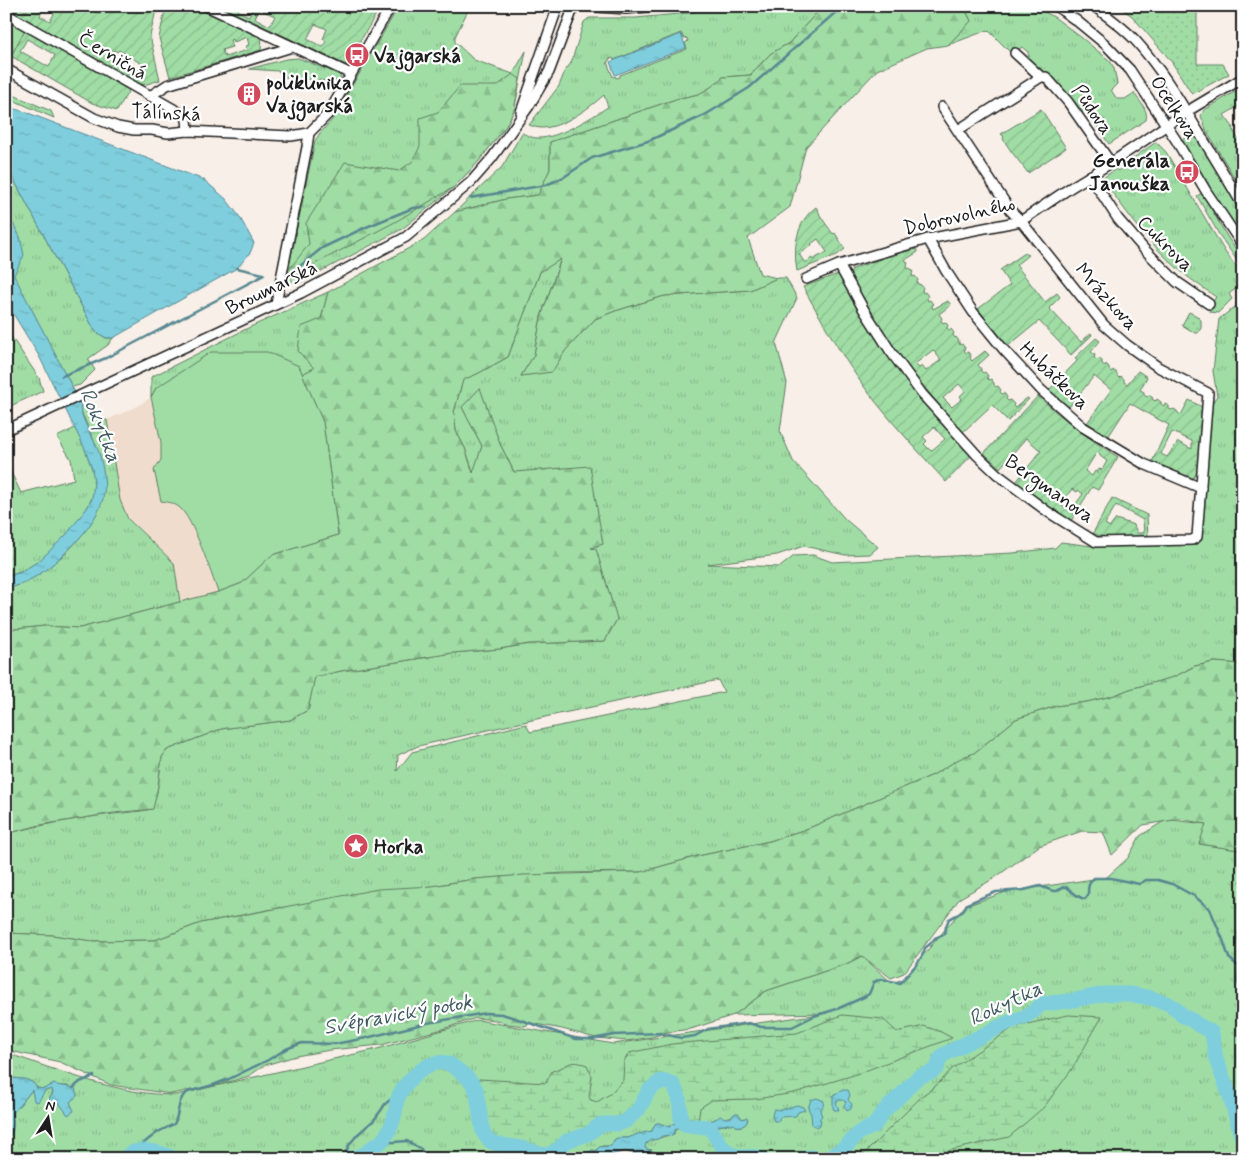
<svg xmlns="http://www.w3.org/2000/svg" width="1249" height="1165" font-family="Mynerve,sans-serif">
<style>
.built{fill:#efdccc}
.grass{fill:url(#grass-tufts);stroke:#5e7c60;fill-rule:evenodd}
.forest{fill:url(#forest-firs);stroke:#5e7c60}
.wetland{fill:url(#wetland-marsh);stroke:#5e7c60}
.park{fill:url(#park-dots);stroke:#5e7c60}
.garden{fill:url(#garden-furrows);stroke:#5e7c60;fill-rule:evenodd}
.pitch{fill:#a0dda5;stroke:#5e7c60}
.water{fill:url(#water-ripples);stroke:#578790}
.lines{fill:none;stroke-linecap:round;stroke-linejoin:round}
.stream{stroke:#578790;stroke-width:2.5}
.river{stroke:#7fcedd;stroke-width:15}
.minor-casing{stroke:#1c1c1c;stroke-width:12}
.minor{stroke:#fff;stroke-width:9}
.labels{text-anchor:middle;stroke-width:4.5;stroke-linejoin:round;paint-order:stroke}
.street-label{font-size:20px;fill:#1c1c1c;stroke:#fff}
.poi-label{font-size:20px;font-weight:bold;fill:#1c1c1c;stroke:#fff;text-anchor:start}
.water-label{font-size:21px;font-style:italic;fill:#3f5a60;stroke:#fff}
</style>
<defs>
<pattern id="grass-tufts" width="24" height="20" patternUnits="userSpaceOnUse" patternTransform="scale(1.25)"><rect width="24" height="20" fill="#a0dda5"/><path d="M3 7l-1-3M5 7V3M7 7l1-3M15 17l-1-3M17 17v-4M19 17l1-3" fill="none" stroke="#89bd8d"/></pattern>
<pattern id="forest-firs" width="22" height="20" patternUnits="userSpaceOnUse" patternTransform="scale(1.25)"><rect width="22" height="20" fill="#a0dda5"/><path d="M5 1l3.5 6h-7zM16 11l3.5 6h-7z" fill="#89bd8d"/></pattern>
<pattern id="wetland-marsh" width="20" height="14" patternUnits="userSpaceOnUse" patternTransform="scale(1.25)"><rect width="20" height="14" fill="#a0dda5"/><path d="M1 5h8M5 5V1M11 12h8M15 12V8" fill="none" stroke="#89bd8d"/></pattern>
<pattern id="park-dots" width="8" height="8" patternUnits="userSpaceOnUse" patternTransform="scale(1.25)"><rect width="8" height="8" fill="#a0dda5"/><path d="M2 2h.1M6 6h.1" fill="none" stroke="#89bd8d" stroke-width="1.8" stroke-linecap="round"/></pattern>
<pattern id="garden-furrows" width="10" height="10" patternUnits="userSpaceOnUse" patternTransform="scale(1.25)"><rect width="10" height="10" fill="#a0dda5"/><path d="M-1 1l2-2M0 10L10 0M9 11l2-2" fill="none" stroke="#89bd8d"/></pattern>
<pattern id="water-ripples" width="26" height="14" patternUnits="userSpaceOnUse" patternTransform="scale(1.25)"><rect width="26" height="14" fill="#7fcedd"/><path d="M2 4q2-2 4 0t4 0M15 11q2-2 4 0t4 0" fill="none" stroke="#6db0bd"/></pattern>
</defs>
<rect width="100%" height="100%" fill="#f8efe8"/>
<filter id="ink" filterUnits="userSpaceOnUse"><feTurbulence type="fractalNoise" baseFrequency=".02" numOctaves="2"/><feDisplacementMap in="SourceGraphic" scale="10" xChannelSelector="R" yChannelSelector="G"/><feConvolveMatrix kernelMatrix="1 2 1 2 8 2 1 2 1" color-interpolation-filters="sRGB"/></filter>
<g filter="url(#ink)">
<polygon class="built" points="151,397 161,442 161,460 170,502 181,508 193,528 218,592 180,602 174,563 129,519 120,500 107,420 138,406"/>
<g class="grass">
<path d="M399,6h71l-15,31v5l2,2 17,16 39,14 13,-23 -12,60 -8,15 -27,35 -25,26 -52,42 -105,55c-7,-3 -8,-6 -9,-13l27,-130 5,-8 12,-13z"/>
<path d="M726,6h97l-34,37 -19,11 -20,21 -27,2 -12,10 -12,7 -23,5 -126,43v27l-11,26 -33,4 -51,13 47,-45 20,-34c5,2 10,5 15,5 21,1 53,-20 71,-31l-4,-12c-16,14 -42,33 -63,33 -4,0 -8,-2 -12,-3l30,-39 6,-15 6,-8 13,-41 5,-4h47l52,-5zM681,33l3,6 3,-1 1,3 -3,2 2,6 -67,26v2l-4,1 -1,-2 -2,1 -6,-15 2,-1v-2l4,-1 1,2z"/>
<path d="M966,6h67l21,11 28,21 28,23 4,7 3,16 -6,6 6,9h8l9,-6c5,8 15,17 12,27l-37,24 -23,-34 -4,3 -7,-11 -7,-3c-9,-8 -36,-29 -39,-39 0,-2 -1,-7 -1,-8l-6,-5 -5,4 -3,5 -26,-26 -40,15 23,-24 -5,-10z"/>
<polygon points="298,58 339,74 341,78 338,82 284,77 278,71 249,69 286,59"/>
<polygon points="6,73 9,74 11,94 51,111 54,118 6,97"/>
<polygon points="1243,87 1243,111 1239,106 1224,115 1233,127 1232,128 1240,142 1241,141 1243,143 1243,192 1207,132 1201,116 1204,110"/>
<polygon points="1194,133 1243,215 1243,242 1181,140"/>
<path d="M1156,142l10,10 59,100 18,24v7l-14,11 3,5 -14,14 -8,-1v-5l6,-10c-14,-10 -28,-19 -40,-30 -26,-23 -47,-51 -67,-79h-3l-5,-6 2,-4 13,-9 2,2 15,-9 -1,-3z"/>
<polygon points="6,165 95,331 106,338 113,338 108,345 88,359 95,370 80,385 72,387 13,275 20,237 6,210"/>
<polygon points="1202,193 1228,238 1243,259 1243,269 1220,236 1197,196"/>
<path d="M561,258l-20,59 -7,38 -13,21 31,-5 13,-20 30,-32 20,-8 49,-15 86,-6 27,-12h9l11,20 -21,45 11,40 -7,48 13,30 53,59 32,27 -8,7 -25,1 -41,-9 -27,9 -69,9 72,3 14,-11 19,-1 19,7 181,-9 42,-5 6,-6 31,4 105,-3 5,-10 9,-129 6,-8 -4,-25 6,-52 24,-18v363l-29,-2 -19,4 -21,11 -44,12 -18,7 -25,6 -31,4 -40,13 -42,34 -16,7 -25,15 -124,53 -39,13 -72,15 -57,16 -76,1 -90,6 -43,7 -128,18 -31,5 -72,14 -46,17 -63,1 -40,-6 -46,-2v-99c35,-9 71,-16 108,-20 13,-2 26,-2 38,-5l5,-17 5,-35 5,-7 54,-21 69,-9 18,-10 6,-33 27,-6 112,-18 46,-4 30,-5 76,-3 12,-22 -21,-69 -6,-3 13,-3 -89,-72 -14,-28 -20,-55 -18,18 20,39 -8,28 -9,-26 -9,-17 -2,-19 9,-33 14,-5 31,-17 32,-85zM718,680l6,12 -194,40 -4,-8 -114,28 -15,19 1,-16 20,-9 136,-31z"/>
<polygon points="328,292 321,319 315,368 302,374 299,366 156,388 151,397 151,377 250,327"/>
<polygon points="6,329 39,378 43,391 6,408"/>
<polygon points="89,403 99,420 107,420 120,500 128,519 174,563 180,602 80,628 45,626 6,630 6,590 25,582 41,573 65,554 77,541 98,512 95,443 83,416 80,407"/>
<path d="M75,428c10,20 21,40 19,62 -3,21 -36,58 -53,70 -11,7 -22,13 -35,17v-115l15,31 53,-14 -3,-20 -14,-22z"/>
<path d="M1172,820l34,4 -6,20 39,6 4,-11v81l-6,16 3,10 3,3v210h-582l-9,-9 -6,-1 -2,-2 2,-4h2l3,-3c6,0 15,-5 23,-6l1,-4 4,-3 14,3 6,-2 8,2 6,-3 21,-4 2,3c6,1 10,0 12,-7h-6l-10,-3c-4,2 -31,7 -36,7 -3,0 -5,-1 -8,-2 -6,-1 -14,3 -19,6l-10,-4 -5,3 -2,5c-9,1 -17,6 -25,7 -4,0 -7,0 -12,1l-4,7h-9l-6,5 -4,-1 -10,9h-576v-19l4,-4 2,-22 21,-25 12,2 7,-2 1,4 -5,8 2,7 7,-5h3l4,5 6,-6 -2,-16h-9l-5,-1 -10,4 -7,-1c-7,-12 -19,-8 -31,-11v-24c55,18 112,42 170,42l201,-46 101,-29 135,24 214,-31 -93,2 32,-24 80,-27 16,-8 30,27 11,-4 62,-73 41,-14 101,-15 21,-19 12,-22 24,-15z"/>
</g>
<g class="forest">
<polygon points="823,6 966,6 966,11 971,21 948,45 927,48 877,70 806,147 790,207 748,238 760,274 777,278 750,290 664,296 615,311 595,319 565,351 552,372 521,376 534,355 541,317 561,259 540,272 508,357 477,374 463,380 454,412 456,431 465,448 473,473 482,446 462,407 480,388 500,444 514,472 590,466 603,544 591,548 596,549 617,619 605,641 529,644 499,649 453,653 341,671 315,677 308,710 290,720 221,729 167,750 162,757 157,792 153,809 114,813 40,825 6,834 6,630 45,626 80,628 218,592 242,583 271,555 338,535 323,422 302,374 314,368 298,351 301,327 321,319 328,292 424,240 455,212 506,199 538,195 550,169 550,142 676,99 699,94 711,87 723,77 751,75 770,54 789,43"/>
<polygon points="6,19 25,30 11,56 6,54"/>
<polygon points="513,74 520,79 514,110 506,126 479,161 454,187 395,222 288,278 288,271 309,244 306,223 345,162 399,171 413,161 420,146 420,118 438,112 460,86 497,86"/>
<polygon points="1214,662 1243,664 1243,839 1239,850 1199,844 1206,824 1180,819 1143,825 1112,855 1103,832 1082,831 1039,846 993,879 960,898 904,973 891,978 862,956 846,964 766,991 734,1015 691,1029 668,1032 652,1037 627,1041 596,1038 562,1029 531,1023 525,1026 508,1024 496,1020 476,1018 443,1029 381,1045 330,1050 296,1056 265,1065 249,1076 222,1084 171,1094 111,1085 60,1062 6,1050 6,933 52,935 92,941 155,940 201,923 378,889 432,886 475,879 524,875 641,872 698,856 770,841 809,828 933,775 959,759 974,753 1016,719 1056,706 1087,702 1112,696 1130,689 1174,677 1195,666"/>
</g>
<g class="wetland">
<path d="M842,1015l41,4 14,13 27,-6 17,6 11,6 -98,37 -60,18 -38,6 -44,1 -12,8 -2,15h-7l-6,-2 -7,2v-24l-6,-13 -10,-2 -9,4 -7,9 -7,13 -12,12 -14,5 -11,-1 -12,11 -20,5 -11,10 -11,4 -24,-6 -26,-3 -12,-5 -5,-9 -7,-42 5,-12 67,4 6,-12c17,-4 15,-13 35,-6l5,11 -3,21 2,3 6,2 13,-8 13,-14 1,-19 5,-8 43,-9 125,-11z"/>
<polygon points="1068,1015 1102,1017 1072,1069 1044,1107 1009,1137 912,1159 859,1159 922,1096 938,1084 953,1068 1014,1027"/>
</g>
<g class="park">
<polygon points="1118,6 1197,6 1197,64 1223,64 1229,74 1192,94 1171,61 1132,16"/>
<polygon points="1189,312 1197,316 1201,320 1201,328 1198,333 1195,333 1182,325"/>
</g>
<g class="garden">
<path d="M6,6h11l9,5 3,-5h13l-2,4 2,1 -2,5 10,5 4,-7 -1,-1 1,-2 1,1 3,-6h36l-2,4 5,3 4,-5 -3,-2h59l-7,30 10,44 -13,4 -6,1 -135,-76zM114,50l3,2 2,-2 23,14 -6,11 -27,-15z"/>
<path d="M166,6h5v1l13,6 1,-3 -1,-1 1,-3h9l68,31 -1,13 -91,27 -11,-39zM247,37l2,8 -3,1 1,4 -22,7 -3,-7 10,-3 -2,-7 3,-1 1,3z"/>
<path d="M220,6l10,1 10,-1 -2,5 11,5 5,-10h6l-5,12 15,8 5,-10 -12,-5 2,-5h43l-1,2 7,4 3,-6h64l-35,59zM315,24l12,5 -4,10 3,2 -3,6 -16,-8z"/>
<path d="M25,30l104,60 -12,21 -25,-8 -81,-47zM27,39l28,16 -6,12 -29,-16z"/>
<polygon points="1041,109 1066,148 1028,173 1011,151 1003,139 1004,137 1001,134"/>
<path d="M816,207c2,3 3,5 4,8 4,7 9,13 13,19l2,-1 10,16 -8,6 -40,16c-4,-23 -1,-49 19,-64zM818,239l9,13 -7,4h-1l-6,4 -1,-2 -7,5 -6,-9 13,-9 -1,-1z"/>
<path d="M916,249l2,3 -13,8 3,3 -1,3 1,3 2,-1 3,3 -1,3 1,3 2,-1 3,4 -1,2 2,3 1,-1 3,4 -1,2 1,3 2,-1 3,4 -1,2 1,3 2,-1 3,4 -1,2 1,3 15,-8 3,4 -12,9 3,4 -1,2 2,3 2,-1 3,3 -1,3 2,2 2,-1 3,4 -1,2 2,3 1,-1 3,4v2l1,2 2,-1 3,4 -1,2 2,3 2,-1 3,4 -1,2 2,3 13,-10 4,4 -11,10 3,4v2l2,2 2,-1 3,4 -1,2 2,2 2,-1 3,4v2l2,2 2,-1 3,4 -1,2 2,2 2,-1 3,4 -1,2 2,2 2,-1 4,4 -1,2 2,2 12,-10 2,1 -21,22 -16,-16 -29,27c-43,-47 -82,-98 -112,-154l-1,-3 2,-6 34,-12zM933,350l8,10 -15,11 -4,-5 -3,2 -4,-4zM959,384l6,7 -5,5 2,3 -10,8 -9,-9z"/>
<polygon points="1025,253 1028,255 1016,265 1045,302 1057,293 1060,297 1049,308 1081,342 1091,333 1092,335 1071,355 1039,321 1008,346 978,309 1010,285 1000,270"/>
<path d="M838,274c16,28 31,56 50,82 25,36 53,68 83,100l-25,26c-24,-27 -49,-53 -71,-81 -28,-35 -50,-75 -72,-114zM934,427l11,12 -14,12 -7,-7 3,-3 -4,-4z"/>
<path d="M1096,338l4,3 -9,11 4,3 -1,3 3,2 2,-2 3,3v3l3,2 1,-2 3,3v3l3,2 1,-2 4,3v3l2,2 2,-2 3,3v3l3,2 11,-13 9,6 -7,13 4,2v3l3,2 2,-2 3,2 1,3 3,1 1,-2 4,3v2l3,2 1,-2 4,2v3l3,1 2,-1 3,2 1,2 3,2 8,-15 13,7 -5,66 -4,5 -41,-16 17,-37 -19,-10 -20,-12 -22,34 -21,-14 24,-33 -17,-14 -25,31 -20,-17 28,-29 -2,-3zM1172,432l20,9v8l-14,-7 -11,15 -6,-3z"/>
<path d="M1038,396c25,23 51,43 80,61l-20,33 -6,-3 -21,34 -20,-13 -35,-26 25,-31 -15,-13 -26,30 -16,-15zM1097,452l3,3v1l7,5 -5,9 -3,-1 -2,4 -2,-2 -3,5 -7,-5zM1072,489l5,3 1,-2 5,4 -13,18 -9,-8z"/>
<path d="M1112,498l35,17 1,21 -46,1 -9,-4zM1116,505l27,15 1,13h-7l-3,-8 -18,-6 -6,8 -5,-3z"/>
</g>
<path class="pitch" d="M211,352h56l32,14 24,56 15,113 -66,20 -30,28 -24,9c-7,-19 -25,-74 -39,-85 -6,-4 -11,-5 -18,-6l-7,-31 7,-10v-18l-10,-45 5,-9z"/>
<g class="water">
<polygon points="681,34 686,48 615,75 610,62"/>
<polygon points="6,106 28,113 204,180 226,199 239,216 254,243 250,253 237,268 113,338 106,338 95,331 6,165"/>
<path d="M6,210l14,27 4,18 -10,20 66,127c0,19 15,36 20,54 3,12 6,26 4,38 -4,28 -41,64 -63,79 -11,8 -23,12 -35,17v-13l15,-5 19,-12 26,-25 21,-27 5,-9 2,-17 -2,-13 -8,-22 -45,-91 -33,-54z"/>
<path d="M6,1077c12,3 24,-1 31,11l7,1 10,-5c7,3 14,2 21,4l2,8 -7,6 4,9 -6,4 -9,-12h-2l-7,5 -5,-2 8,-13 -1,-4 -7,2 -7,11 -4,-1 -2,-11 -20,24c3,10 2,19 -6,26z"/>
<path d="M843,1090h5l2,5 -2,5 4,4 -1,5 -4,2 -3,-6 2,-3c-3,-3 -7,-2 -10,0l3,8h-5l-1,-2v-13z"/>
<polygon points="817,1098 824,1101 823,1106 820,1111 822,1116 819,1119 821,1120 820,1125 817,1127 812,1125 811,1114 808,1108 811,1100"/>
<polygon points="797,1105 803,1107 805,1110 798,1112 796,1116 780,1117 779,1121 774,1121 772,1115 774,1109 780,1110"/>
<path d="M736,1113l3,1 3,5 5,-2c2,8 -5,10 -11,9l-2,-2 -3,1 -3,-1 -14,3 -1,3 -3,2h-3l-2,-3 -6,-1 -15,3 -5,-4 -4,3 -3,6c-6,-1 -10,-1 -14,3l-7,1 -3,3h-2l-1,4 1,2 9,3 6,7h-19l-5,-4 -12,-4 -14,4v2l-4,2 -4,-3 -2,3h-19l10,-9 4,1 3,-4 12,-1 4,-7 3,-1h10l10,-4 14,-3 2,-5 2,-3h3l10,4 4,-3 7,-2 3,-3c3,2 5,3 8,4 7,2 24,-2 29,-7 5,2 11,4 14,-2z"/>
</g>
<g class="lines">
<g class="stream">
<polyline points="470,198 546,185 564,177 592,158 648,141 705,115 749,88 836,12 846,6"/>
<polyline points="237,268 263,274"/>
<polyline points="289,275 322,248 364,228 413,208 425,207"/>
<polyline points="62,376 106,358 264,275"/>
<polyline points="73,1088 80,1082 94,1076"/>
<polyline points="381,1143 407,1141 421,1149 424,1155 438,1159"/>
<path d="M131,1153l27,-21 16,-8 2,-4 4,-18 3,-6 5,-4 25,-7 16,-6 39,-19 18,-11 16,-6 33,1 31,-6 61,-15 59,-10 16,1 16,5 58,20h16l22,-4 46,-2 21,5 14,-2 13,-7 41,-6 12,4h31l22,-11 23,-7 27,-12 5,-3 5,-12 7,-3 19,4c10,-11 21,-21 25,-35l5,-4 5,-6 10,-4 1,-8 3,-7 13,-7 5,-8 14,-6 15,-6 28,-2 16,-4 13,5h4l6,-4h4c5,5 11,11 18,12l3,-4c0,-8 0,-12 6,-17h17l28,6 7,-4h12l14,4 22,12 16,13 13,31 6,18 10,9 -2,14 6,12"/>
<polyline points="343,1159 349,1145 357,1135 374,1120 382,1109 385,1104 400,1092"/>
</g>
<g class="river">
<path d="M123,1159c3,-2 5,-4 7,-5 12,-7 33,-1 45,5"/>
<path d="M350,1159c6,-2 13,-2 17,-7 4,-3 2,-3 6,-5 3,-3 7,-3 9,-6 7,-8 11,-18 13,-28 1,-5 1,-10 3,-15 6,-17 35,-44 53,-33 10,7 19,13 25,24l7,43 4,6 4,4 6,2 29,5 14,5 5,1 5,-1 8,-5 9,-8 21,-7 13,-10h17l8,-3 13,-12 10,-19 12,-9 12,3 6,13 2,22 4,6 23,2 3,2c7,12 15,28 32,28 7,0 12,-2 19,2"/>
<polyline points="803,1159 810,1157 818,1159"/>
<polyline points="826,1159 844,1148 860,1132 874,1126 884,1111 904,1092 913,1082 918,1077 932,1072 937,1068 940,1059 943,1055 1007,1023 1024,1017 1033,1012 1042,1004 1069,1001 1105,994 1129,994 1151,998 1169,1004 1176,1009 1183,1016 1192,1020 1198,1025 1208,1030 1212,1033 1216,1059 1230,1096 1243,1142"/>
</g>
<defs>
<g id="minor">
<polyline points="206,6 351,74"/>
<polyline points="584,6 626,9 656,6"/>
<polyline points="1056,6 1077,21 1105,44 1130,70 1176,140 1206,191 1243,246"/>
<path d="M1094,6c14,11 29,21 41,34 20,22 36,46 51,71 19,32 39,63 57,95"/>
<polyline points="6,14 184,115 187,119 188,131"/>
<polyline points="1243,50 1243,65"/>
<polyline points="1015,53 1041,77"/>
<polyline points="6,69 94,118 118,127 134,130 152,130 168,133 188,131 291,136 309,133"/>
<polyline points="150,96 167,85 292,47"/>
<polyline points="521,112 558,6"/>
<polyline points="958,130 1041,77 1046,77 1068,102 1111,163"/>
<polyline points="1090,176 1118,219 1144,249 1177,282 1209,304"/>
<polyline points="928,239 946,271 973,312 1004,350 1041,390 1083,427 1144,464 1201,488"/>
<polyline points="839,265 864,310 891,352 922,394 977,455 997,474 1048,512 1096,542 1192,540 1197,537 1208,393 1158,367 1127,345 1104,325 1021,221 1010,210 942,107"/>
<polyline points="806,279 839,265 928,239 1021,221 1070,188 1111,163 1186,112 1243,78"/>
<polyline points="276,304 307,147 309,133 328,114 391,6"/>
<polyline points="6,430 301,293 406,237 471,182 492,158 529,106 549,72 574,6"/>
</g>
</defs>
<use href="#minor" class="minor-casing"/>
<use href="#minor" class="minor"/>
</g>
</g>
<defs>
<symbol id="bus-disc" viewBox="-11 -11 22 22"><circle r="9.5" fill="#d1495b" stroke="#fff"/><path d="M-5-6H5V4H4V6H2V4H-2V6H-4V4H-5ZM-3.5-4V0h7V-4ZM-3.5 1.2v1.5H-2V1.2ZM2 1.2v1.5H3.5V1.2Z" fill="#fff"/></symbol>
<symbol id="building-disc" viewBox="-11 -11 22 22"><circle r="9.5" fill="#d1495b" stroke="#fff"/><path d="M-4-6H4V6H1V3H-1V6H-4ZM-2.5-4.3h1.7v1.8h-1.7ZM.8-4.3h1.7v1.8H.8ZM-2.5-1h1.7V.8h-1.7ZM.8-1h1.7V.8H.8Z" fill="#fff"/></symbol>
<symbol id="sight-disc" viewBox="-11 -11 22 22"><circle r="9.5" fill="#d1495b" stroke="#fff"/><path d="M0-6L1.8-2.2L6-1.7L2.9 1.2L3.7 5.4L0 3.3L-3.7 5.4L-2.9 1.2L-6-1.7L-1.8-2.2Z" fill="#fff"/></symbol>
</defs>
<g fill-rule="evenodd">
<use href="#bus-disc" x="343" y="41" width="28" height="28"/>
<use href="#building-disc" x="235" y="80" width="28" height="28"/>
<use href="#bus-disc" x="1173" y="158" width="28" height="28"/>
<use href="#sight-disc" x="342" y="832" width="28" height="28"/>
</g>
<g class="labels">
<g class="street-label">
<text transform="translate(113 55) rotate(30)" y="7">Černičná</text>
<text transform="translate(1175 107) rotate(57)" y="7">Ocelkova</text>
<text transform="translate(1093 109) rotate(55)" y="7">Půdova</text>
<text transform="translate(166 112) rotate(3)" y="7">Tálínská</text>
<text transform="translate(959 215) rotate(-13)" y="7">Dobrovolného</text>
<text transform="translate(1166 243) rotate(45)" y="7">Cukrova</text>
<text transform="translate(271 287) rotate(-26)" y="7">Broumarská</text>
<text transform="translate(1107 296) rotate(48)" y="7">Mrázkova</text>
<text transform="translate(1055 375) rotate(44)" y="7">Hubáčkova</text>
<text transform="translate(1050 488) rotate(35)" y="7">Bergmanova</text>
</g>
<g class="poi-label">
<text x="374" y="62">Vajgarská</text>
<text x="266" y="89">poliklinika<tspan x="266" dy="23">Vajgarská</tspan></text>
<text x="1170" y="167" text-anchor="end">Generála<tspan x="1170" dy="23">Janouška</tspan></text>
<text x="374" y="853">Horka</text>
</g>
<g class="water-label">
<text transform="translate(101 425) rotate(68)" y="7">Rokytka</text>
<text transform="translate(1005 1003) rotate(-25)" y="7">Rokytka</text>
<text transform="translate(398 1014) rotate(-10)" y="7">Svépravický potok</text>
</g>
</g>
<rect width="1249" height="1165" fill="none" stroke="#fff" stroke-width="25"/>
<rect x="12" y="12" width="1224" height="1140" fill="none" stroke="#1c1c1c" stroke-width="2" filter="url(#ink)"/>
<g transform="translate(48 1118) rotate(12)" stroke="#ffffff" stroke-width="4" paint-order="stroke">
<path d="M0-4L9 19L0 12L-9 19Z" fill="#1c1c1c"/>
<text y="-8" font-size="14" font-weight="bold" text-anchor="middle" fill="#1c1c1c">N</text>
</g>
</svg>
